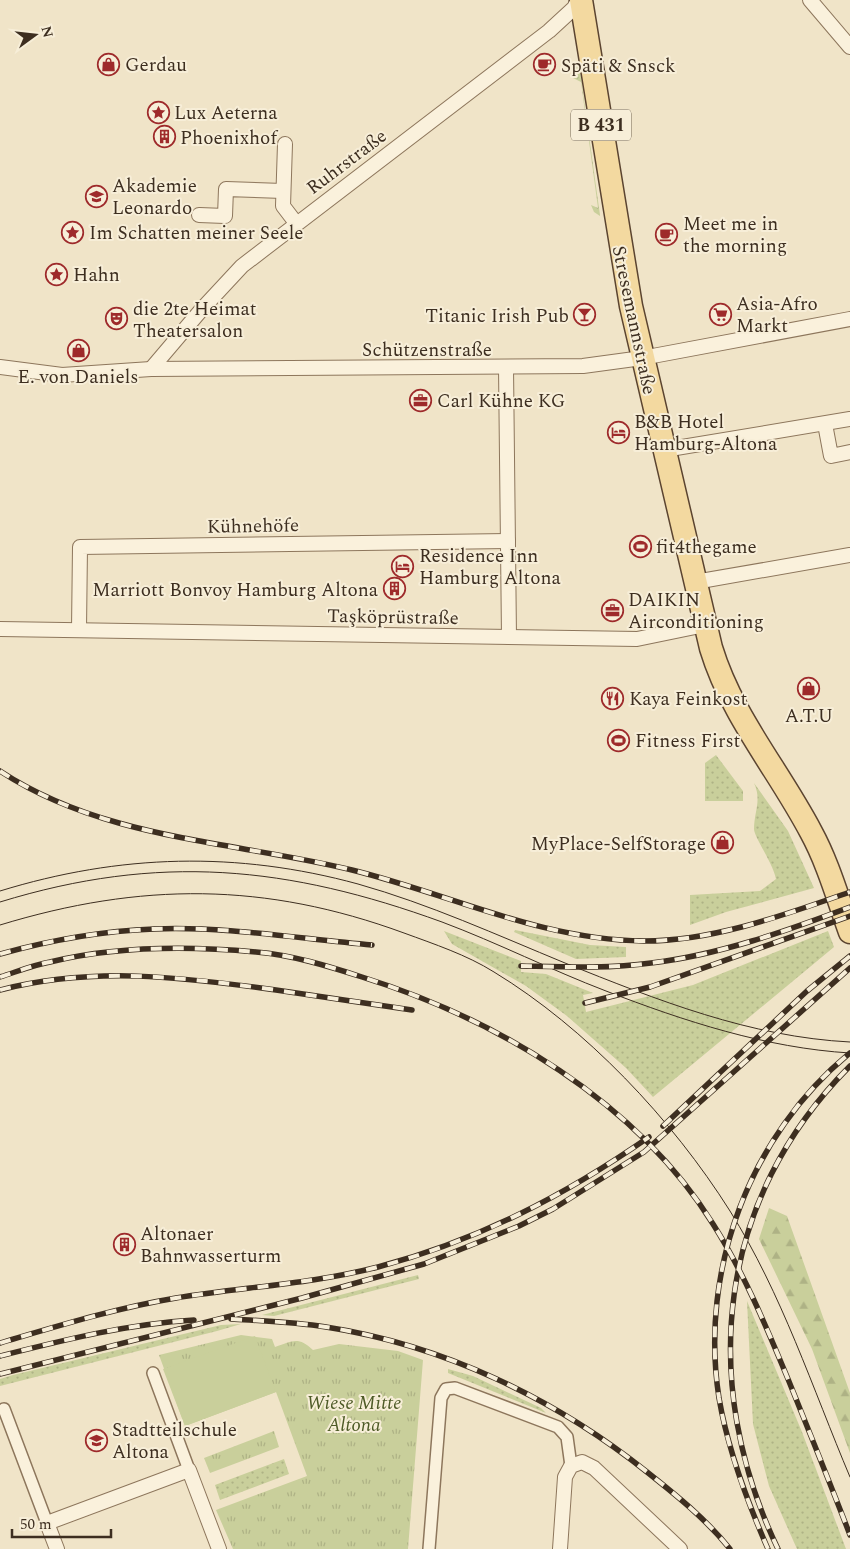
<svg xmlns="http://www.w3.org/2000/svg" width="850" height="1549" font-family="Spectral,serif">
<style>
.grass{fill:url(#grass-dots)}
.forest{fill:url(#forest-firs)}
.park{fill:url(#park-tufts)}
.pitch{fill:#c9cf9b}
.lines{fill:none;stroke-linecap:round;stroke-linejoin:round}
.pedestrian-casing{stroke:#8d765c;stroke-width:14}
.minor-casing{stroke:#8d765c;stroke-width:16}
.primary-casing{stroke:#5b4430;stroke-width:25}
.pedestrian{stroke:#faf1dc;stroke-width:11}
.minor{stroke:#faf1dc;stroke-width:14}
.primary{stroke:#f3d9a0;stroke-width:22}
.tram{stroke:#3d2e20;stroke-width:1}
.rail-casing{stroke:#3d2e20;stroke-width:5.5}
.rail{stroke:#f7eed8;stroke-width:4;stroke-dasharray:11;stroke-linecap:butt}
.labels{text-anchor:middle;stroke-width:4;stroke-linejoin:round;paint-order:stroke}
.shield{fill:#f7eed8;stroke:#756857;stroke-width:1}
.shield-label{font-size:18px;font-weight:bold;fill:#3d2e20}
.poi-label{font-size:19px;fill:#3d2e20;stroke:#f7eed8;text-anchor:start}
.street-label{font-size:19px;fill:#3d2e20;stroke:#f7eed8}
.park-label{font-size:19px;font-style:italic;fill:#4d5a26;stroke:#f7eed8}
</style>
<defs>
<pattern id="grass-dots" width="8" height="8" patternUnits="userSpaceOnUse" patternTransform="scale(1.25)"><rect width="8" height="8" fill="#c9cf9b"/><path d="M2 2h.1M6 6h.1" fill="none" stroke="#aeb285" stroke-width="1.8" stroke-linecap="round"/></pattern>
<pattern id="forest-firs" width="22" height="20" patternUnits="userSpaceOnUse" patternTransform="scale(1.25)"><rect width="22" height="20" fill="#c9cf9b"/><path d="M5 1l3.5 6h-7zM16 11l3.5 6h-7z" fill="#aeb285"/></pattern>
<pattern id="park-tufts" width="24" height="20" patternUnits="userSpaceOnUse" patternTransform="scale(1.25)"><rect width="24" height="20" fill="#c9cf9b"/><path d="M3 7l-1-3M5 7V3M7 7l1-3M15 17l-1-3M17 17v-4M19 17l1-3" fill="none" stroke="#aeb285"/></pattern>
</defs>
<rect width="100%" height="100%" fill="#f0e4c8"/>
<g class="grass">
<polygon points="579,64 600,215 600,216 594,212 591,205 598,208 581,82 573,78 574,67"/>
<polygon points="716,755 743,791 743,801 705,801 705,763"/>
<path d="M754,783l34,48 26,57 -88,24 -36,13v-30l70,-4 16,-12c-3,-16 -22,-42 -22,-50 0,-17 8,-29 0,-46z"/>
<polygon points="515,930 590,945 626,947 626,957 576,959 514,932"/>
<polygon points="444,931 521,961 521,972 546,974 593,993 583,995 586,1012 693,985 828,931 834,947 653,1097 626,1068 567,1016 526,986 452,944"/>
<polygon points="418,1275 419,1279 274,1316 262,1315"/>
<polygon points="747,1301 802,1432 846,1549 797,1549 769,1486 753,1424"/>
<polygon points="241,1324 217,1331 0,1386 0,1379 13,1375 221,1325"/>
<polygon points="448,1369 473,1376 541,1408 546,1413 448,1373"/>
<polygon points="284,1459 289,1474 220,1500 215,1485"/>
</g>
<polygon class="forest" points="769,1208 787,1216 850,1393 850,1453 812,1349 759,1239"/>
<g class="park">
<path d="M241,1335l31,4 3,8c18,-6 23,-11 38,3l26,-6 59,7 25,9 -15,189h-175l-17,-39 91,-34 -31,-84 -91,34 -26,-71z"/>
<polygon points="274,1431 279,1447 210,1473 204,1458"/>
</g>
<polygon class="pitch" points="255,1336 276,1392 185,1426 163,1369"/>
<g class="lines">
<defs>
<g id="pedestrian">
<polyline points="153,1373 189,1470"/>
<polyline points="4,1409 47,1523"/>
<polyline points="429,1549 441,1398 446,1389 455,1388 558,1427 567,1437 571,1466"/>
</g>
<g id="minor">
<polyline points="810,0 850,47"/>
<polyline points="285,144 283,206 296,223"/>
<polyline points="199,215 225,216 226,189 283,191"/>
<polyline points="0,367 62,375 151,369 583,366 642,358 850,319"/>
<polyline points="506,367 509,637"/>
<polyline points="151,369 202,309 242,266 549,31 574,8 578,0"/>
<polyline points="825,424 831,456 850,452"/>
<polyline points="664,450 850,419"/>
<polyline points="695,582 850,555"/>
<polyline points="0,629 637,639 705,625"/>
<polyline points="79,629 80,547 508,541"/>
<polyline points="57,1549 47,1523 189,1470 219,1549"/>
<polyline points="560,1549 565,1477 571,1466 582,1462 594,1468 680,1549"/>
</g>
<path id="primary" d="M581,0l50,306 80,342c21,69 67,121 100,184 17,31 27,67 39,100"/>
</defs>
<use href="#pedestrian" class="pedestrian-casing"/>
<use href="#minor" class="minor-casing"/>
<use href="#primary" class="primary-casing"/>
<use href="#pedestrian" class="pedestrian"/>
<use href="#minor" class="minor"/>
<use href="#primary" class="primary"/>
<g class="tram">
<path d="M0,891c120,-37 237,-40 358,-7 71,20 139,51 207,79 92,37 185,74 285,79"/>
<path d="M0,902c159,-49 288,-36 442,20 56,21 109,48 164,69 78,30 160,57 244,62"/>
<path d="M0,925c141,-43 265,-43 404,8 30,11 63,22 90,39 92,56 178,147 236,239 52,83 82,176 120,266"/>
</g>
<defs>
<g id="rail">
<path d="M0,771c105,69 233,70 352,99 98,24 188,70 292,71 70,0 140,-26 206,-49"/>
<path d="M0,954c51,-14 102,-23 154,-25 73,-3 146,10 218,16"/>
<path d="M521,966c43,1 87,3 130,-3 68,-8 135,-32 199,-56"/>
<path d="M0,977c16,-5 33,-12 50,-15 66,-16 139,-16 206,-10 36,3 72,14 106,25 135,42 275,125 351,247 31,49 53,102 75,155 21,52 42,104 62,156"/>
<path d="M0,990c94,-24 181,-13 276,0 45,7 91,13 136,20"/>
<polyline points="585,1003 650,987 850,916"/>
<polyline points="663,1126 807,991 850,956"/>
<path d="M231,1319c32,2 63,3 95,8 117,18 228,71 321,145 29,23 59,47 83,77"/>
<path d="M0,1343c58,-17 116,-35 176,-45 67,-11 136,-14 202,-31 101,-27 186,-71 271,-130"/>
<path d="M0,1356c64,-16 127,-32 194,-36"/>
<polyline points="0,1374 302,1298 424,1264 519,1226 553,1209 644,1152 850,968"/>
<path d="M768,1549c-21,-48 -40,-98 -49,-151 -20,-128 31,-263 131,-345"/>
<path d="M778,1549c-80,-167 -61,-350 72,-483"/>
</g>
</defs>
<use href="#rail" class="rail-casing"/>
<use href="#rail" class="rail"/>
</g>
<defs>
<symbol id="shop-ring" viewBox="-11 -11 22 22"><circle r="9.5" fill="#f7eed8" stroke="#9e2a2b" stroke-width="1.5"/><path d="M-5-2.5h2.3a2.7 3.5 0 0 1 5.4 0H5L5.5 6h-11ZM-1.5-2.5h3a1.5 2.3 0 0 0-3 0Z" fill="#9e2a2b"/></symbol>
<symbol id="cafe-ring" viewBox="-11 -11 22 22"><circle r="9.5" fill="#f7eed8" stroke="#9e2a2b" stroke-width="1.5"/><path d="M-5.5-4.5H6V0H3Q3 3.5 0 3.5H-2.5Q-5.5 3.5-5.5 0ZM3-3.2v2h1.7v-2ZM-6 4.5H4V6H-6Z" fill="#9e2a2b"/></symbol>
<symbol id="sight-ring" viewBox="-11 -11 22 22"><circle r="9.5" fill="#f7eed8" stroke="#9e2a2b" stroke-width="1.5"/><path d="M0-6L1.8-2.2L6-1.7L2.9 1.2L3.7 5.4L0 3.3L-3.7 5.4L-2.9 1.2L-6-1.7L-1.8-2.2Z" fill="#9e2a2b"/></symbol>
<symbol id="building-ring" viewBox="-11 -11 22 22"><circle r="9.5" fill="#f7eed8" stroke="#9e2a2b" stroke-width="1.5"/><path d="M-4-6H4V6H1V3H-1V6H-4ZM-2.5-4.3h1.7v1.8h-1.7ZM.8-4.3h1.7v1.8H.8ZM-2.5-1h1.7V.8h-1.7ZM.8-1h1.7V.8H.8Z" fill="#9e2a2b"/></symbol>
<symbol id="university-ring" viewBox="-11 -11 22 22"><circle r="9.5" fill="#f7eed8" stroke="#9e2a2b" stroke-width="1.5"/><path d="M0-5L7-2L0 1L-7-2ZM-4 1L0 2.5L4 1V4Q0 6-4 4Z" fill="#9e2a2b"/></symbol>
<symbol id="supermarket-ring" viewBox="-11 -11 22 22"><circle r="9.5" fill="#f7eed8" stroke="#9e2a2b" stroke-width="1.5"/><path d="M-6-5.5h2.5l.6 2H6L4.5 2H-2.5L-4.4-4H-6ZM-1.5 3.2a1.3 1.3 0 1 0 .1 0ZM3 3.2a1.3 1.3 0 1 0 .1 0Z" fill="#9e2a2b"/></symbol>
<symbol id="bar-ring" viewBox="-11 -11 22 22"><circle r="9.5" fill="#f7eed8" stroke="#9e2a2b" stroke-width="1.5"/><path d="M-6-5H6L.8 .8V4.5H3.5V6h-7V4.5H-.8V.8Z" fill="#9e2a2b"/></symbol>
<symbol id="theatre-ring" viewBox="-11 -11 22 22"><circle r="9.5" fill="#f7eed8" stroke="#9e2a2b" stroke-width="1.5"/><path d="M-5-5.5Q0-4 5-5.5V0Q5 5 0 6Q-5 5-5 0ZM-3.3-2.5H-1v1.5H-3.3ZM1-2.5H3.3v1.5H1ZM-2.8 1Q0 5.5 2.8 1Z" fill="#9e2a2b"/></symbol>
<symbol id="office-ring" viewBox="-11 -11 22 22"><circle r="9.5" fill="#f7eed8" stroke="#9e2a2b" stroke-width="1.5"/><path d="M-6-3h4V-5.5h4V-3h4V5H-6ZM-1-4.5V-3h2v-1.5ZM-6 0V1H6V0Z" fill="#9e2a2b"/></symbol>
<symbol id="hotel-ring" viewBox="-11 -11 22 22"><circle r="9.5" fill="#f7eed8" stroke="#9e2a2b" stroke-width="1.5"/><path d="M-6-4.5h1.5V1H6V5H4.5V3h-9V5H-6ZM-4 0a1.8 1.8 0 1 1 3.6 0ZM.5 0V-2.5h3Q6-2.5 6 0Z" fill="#9e2a2b"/></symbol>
<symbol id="stadium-ring" viewBox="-11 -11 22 22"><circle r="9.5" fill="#f7eed8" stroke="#9e2a2b" stroke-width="1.5"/><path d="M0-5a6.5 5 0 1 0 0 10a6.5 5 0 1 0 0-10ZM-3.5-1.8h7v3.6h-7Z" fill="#9e2a2b"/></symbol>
<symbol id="restaurant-ring" viewBox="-11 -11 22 22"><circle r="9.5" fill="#f7eed8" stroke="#9e2a2b" stroke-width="1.5"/><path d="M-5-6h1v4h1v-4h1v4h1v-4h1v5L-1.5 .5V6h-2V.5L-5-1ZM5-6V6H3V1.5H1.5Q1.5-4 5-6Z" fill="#9e2a2b"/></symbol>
<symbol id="school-ring" viewBox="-11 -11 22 22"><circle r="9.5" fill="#f7eed8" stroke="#9e2a2b" stroke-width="1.5"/><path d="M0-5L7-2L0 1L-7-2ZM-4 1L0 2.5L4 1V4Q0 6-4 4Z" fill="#9e2a2b"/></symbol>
</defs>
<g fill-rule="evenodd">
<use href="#shop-ring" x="96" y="52" width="25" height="25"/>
<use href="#cafe-ring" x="532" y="52" width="25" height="25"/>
<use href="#sight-ring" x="146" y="100" width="25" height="25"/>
<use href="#building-ring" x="152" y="124" width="25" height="25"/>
<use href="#university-ring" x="84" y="184" width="25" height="25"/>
<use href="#sight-ring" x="60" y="220" width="25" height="25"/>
<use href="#cafe-ring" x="654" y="222" width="25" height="25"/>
<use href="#sight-ring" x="44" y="262" width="25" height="25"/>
<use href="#supermarket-ring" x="708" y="302" width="25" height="25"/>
<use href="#bar-ring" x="572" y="302" width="25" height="25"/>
<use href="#theatre-ring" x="104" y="306" width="25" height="25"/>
<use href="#shop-ring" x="66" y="338" width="25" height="25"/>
<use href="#office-ring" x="408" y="388" width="25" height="25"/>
<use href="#hotel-ring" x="606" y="420" width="25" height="25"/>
<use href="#stadium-ring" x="628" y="534" width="25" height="25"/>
<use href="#hotel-ring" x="390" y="554" width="25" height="25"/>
<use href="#building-ring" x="382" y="576" width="25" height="25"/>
<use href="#office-ring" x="600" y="598" width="25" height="25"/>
<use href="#shop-ring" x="796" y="676" width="25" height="25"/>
<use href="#restaurant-ring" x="600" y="686" width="25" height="25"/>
<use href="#stadium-ring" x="606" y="728" width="25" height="25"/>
<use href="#shop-ring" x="710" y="830" width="25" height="25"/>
<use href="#building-ring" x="112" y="1232" width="25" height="25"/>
<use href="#school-ring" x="84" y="1428" width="25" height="25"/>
</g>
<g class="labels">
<rect class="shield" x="571" y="109.5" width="60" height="31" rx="4"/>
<g class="shield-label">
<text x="601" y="131">B 431</text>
</g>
<g class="poi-label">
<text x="125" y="71">Gerdau</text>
<text x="561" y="72">Späti &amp; Snsck</text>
<text x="174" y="119">Lux Aeterna</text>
<text x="180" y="144">Phoenixhof</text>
<text x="112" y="192">Akademie<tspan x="112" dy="22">Leonardo</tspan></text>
<text x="683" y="230">Meet me in<tspan x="683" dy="22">the morning</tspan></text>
<text x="89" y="239">Im Schatten meiner Seele</text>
<text x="73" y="281">Hahn</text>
<text x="736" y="310">Asia-Afro<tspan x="736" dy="22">Markt</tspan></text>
<text x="133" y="315">die 2te Heimat<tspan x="133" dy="22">Theatersalon</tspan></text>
<text x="569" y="322" text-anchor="end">Titanic Irish Pub</text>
<text x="78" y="383" text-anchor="middle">E. von Daniels</text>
<text x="437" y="407">Carl Kühne KG</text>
<text x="634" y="428">B&amp;B Hotel<tspan x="634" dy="22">Hamburg-Altona</tspan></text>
<text x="656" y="553">fit4thegame</text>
<text x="419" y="562">Residence Inn<tspan x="419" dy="22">Hamburg Altona</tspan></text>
<text x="378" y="596" text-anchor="end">Marriott Bonvoy Hamburg Altona</text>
<text x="628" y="606">DAIKIN<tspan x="628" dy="22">Airconditioning</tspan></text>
<text x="629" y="705">Kaya Feinkost</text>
<text x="809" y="722" text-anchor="middle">A.T.U</text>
<text x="635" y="747">Fitness First</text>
<text x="706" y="850" text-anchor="end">MyPlace-SelfStorage</text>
<text x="140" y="1240">Altonaer<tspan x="140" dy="22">Bahnwasserturm</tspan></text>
<text x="112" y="1436">Stadtteilschule<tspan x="112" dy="22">Altona</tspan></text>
</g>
<g class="street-label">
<text transform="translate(346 161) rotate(-37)" y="7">Ruhrstraße</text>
<text transform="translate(635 320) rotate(78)" y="7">Stresemannstraße</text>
<text x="427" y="356">Schützenstraße</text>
<text transform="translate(253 525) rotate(-1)" y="7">Kühnehöfe</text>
<text transform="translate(393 616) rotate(1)" y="7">Taşköprüstraße</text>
</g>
<g class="park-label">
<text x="354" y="1409">Wiese Mitte<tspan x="354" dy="22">Altona</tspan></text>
</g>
</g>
<g transform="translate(35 35) rotate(75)" stroke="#f7eed8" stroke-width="4" paint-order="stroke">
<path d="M0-4L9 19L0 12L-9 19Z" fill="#3d2e20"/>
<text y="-8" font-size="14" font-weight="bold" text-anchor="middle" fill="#3d2e20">N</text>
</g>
<path d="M12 1529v8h99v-8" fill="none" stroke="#3d2e20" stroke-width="2.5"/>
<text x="20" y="1529" font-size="15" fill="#3d2e20" stroke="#f7eed8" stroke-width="4" paint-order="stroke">50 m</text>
</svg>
